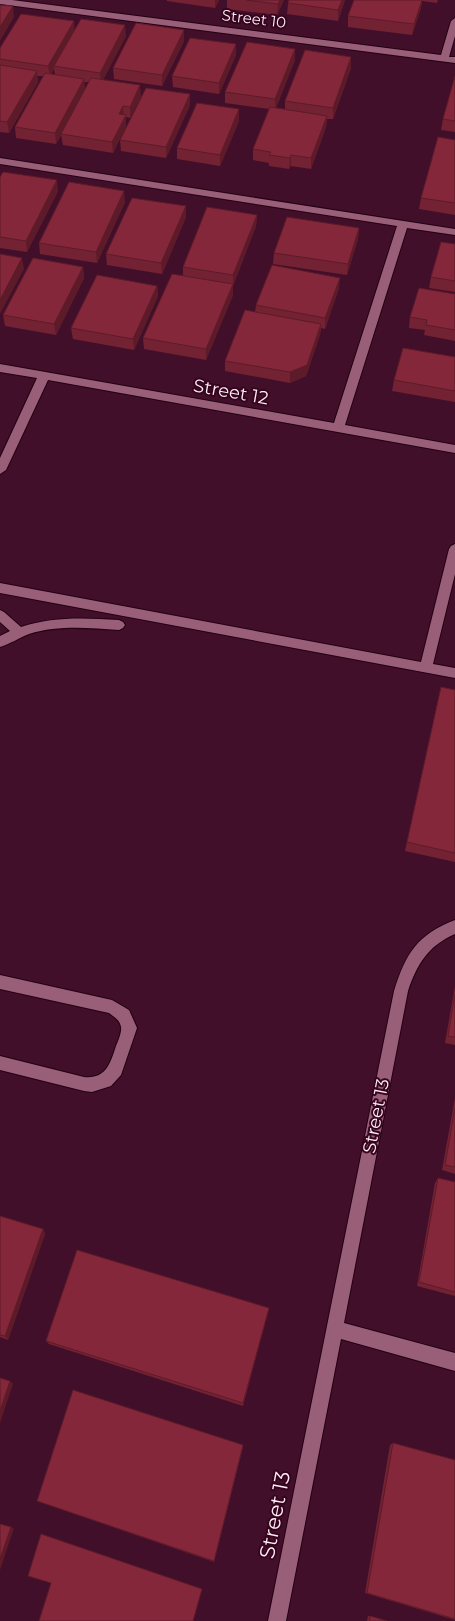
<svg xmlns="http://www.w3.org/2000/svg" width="455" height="1621" font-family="Montserrat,sans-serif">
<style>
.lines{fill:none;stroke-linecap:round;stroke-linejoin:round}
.service-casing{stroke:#220012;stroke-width:2}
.minor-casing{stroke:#220012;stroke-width:2}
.service{fill:#995e78;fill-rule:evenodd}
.minor{fill:#995e78;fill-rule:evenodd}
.wall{fill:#722233;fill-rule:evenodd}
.shaded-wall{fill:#5d1b29}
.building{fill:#85273b;stroke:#5d1b29}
.labels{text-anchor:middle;stroke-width:4;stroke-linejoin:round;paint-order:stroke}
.far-street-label{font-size:15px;fill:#fceef3;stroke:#370420}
.street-label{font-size:18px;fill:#fceef3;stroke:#370420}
.near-street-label{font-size:21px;fill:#fceef3;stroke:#370420}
</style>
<rect width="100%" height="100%" fill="#420f2a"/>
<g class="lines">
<defs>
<g id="service">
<polygon points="455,544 455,574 433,664 455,668 455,678 0,593 0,583 421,662 449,549 451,546"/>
<path d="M0,610l4,2 17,15c32,-11 65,-9 98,-7l4,2 2,3 -2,3 -4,2c-30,-2 -61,-5 -90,4 -10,4 -19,10 -29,13v-11l10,-5 -10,-9z"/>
<path d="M0,975l112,25 17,10 8,18 -16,47 -10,11 -19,6 -8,-1 -84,-21v-14l84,21c22,2 26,-13 32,-31 2,-5 6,-14 5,-19 -1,-7 -7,-10 -12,-14l-109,-24z"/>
</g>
<g id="minor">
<polygon points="0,0 12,0 441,55 451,21 455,18 455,36 449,57 455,57 455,63 0,4"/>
<polygon points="0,158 455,229 455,235 407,228 345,425 455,445 455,453 48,380 6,470 0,474 0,458 37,378 0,372 0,364 334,423 397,226 0,164"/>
<path d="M455,920v14c-27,12 -38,30 -47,57l-64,332 111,30v18l-114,-32 -55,282h-18l126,-630c12,-38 23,-56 61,-71z"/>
</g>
</defs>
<use href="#service" class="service-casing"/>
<use href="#minor" class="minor-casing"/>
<use href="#service" class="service"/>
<use href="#minor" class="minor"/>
</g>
<g class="wall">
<polygon points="167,0 219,0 215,8 167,1"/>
<polygon points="227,0 284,0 277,15 227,9"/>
<polygon points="345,0 338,21 287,14 288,3"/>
<polygon points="354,0 438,0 437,3 422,1 421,8 412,35 348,27 348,16"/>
<path d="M74,21v9l52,6 -23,44 38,16 -11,22 -4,-1v9l-13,27 -50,-8 -2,-10 -5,9 -40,-6 -1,-11 29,-51h-7l1,6 -29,51 -9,-1v-84zM54,69l1,6 -4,-1zM84,82h5l-4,7z"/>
<polygon points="184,41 162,86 114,79 113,68"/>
<polygon points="295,49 295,60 276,108 285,109 285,101 351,68 333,119 327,119 326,127 311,169 291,166 289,169 269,166 269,163 253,160 253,149 269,109 225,103 225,92"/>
<polygon points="236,55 219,94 173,87 172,76"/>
<polygon points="455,76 455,132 441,130 443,119"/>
<polygon points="190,94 190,105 166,158 121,151 120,140"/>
<polygon points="239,121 220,166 177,159 177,148"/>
<polygon points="455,140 455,215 419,209 421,198"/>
<polygon points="0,177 58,191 27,252 0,248"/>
<polygon points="125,202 97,263 40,254 39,243"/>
<polygon points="257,215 256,226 233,286 233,295 206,360 144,349 143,338 183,276 183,267"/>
<polygon points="186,217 162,274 107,265 106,254"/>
<polygon points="359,228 358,239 347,275 273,264 274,253"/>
<polygon points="455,244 455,292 429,288 431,277"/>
<polygon points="83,267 84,278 56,335 5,326 3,315"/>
<polygon points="157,286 158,296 134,350 73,339 71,328"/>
<polygon points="339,288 325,329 321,328 320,335 306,376 290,383 225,371 225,361 255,312 256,305"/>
<polygon points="455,294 455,341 424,335 425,330 409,328 410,317"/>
<polygon points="455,357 455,402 392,391 394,380"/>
<polygon points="441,687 455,690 455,862 405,851"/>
<polygon points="455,986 455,1045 445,1043"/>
<polygon points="455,1098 455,1174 442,1170"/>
<polygon points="438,1178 455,1182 455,1296 417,1286 435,1183"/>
<polygon points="0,1216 43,1229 45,1234 8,1340 0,1337"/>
<polygon points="268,1312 243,1406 49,1344 46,1341"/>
<polygon points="393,1443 455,1460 455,1620 365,1593 390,1445"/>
<polygon points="243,1447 214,1562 37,1501"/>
<polygon points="368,1616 370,1616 387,1621 367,1621"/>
</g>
<g class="shaded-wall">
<polygon points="215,0 219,0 215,8"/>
<polygon points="280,0 284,0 277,15 278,4"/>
<polygon points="342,0 345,0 338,21 338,10"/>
<polygon points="422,0 421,8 412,35 414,24"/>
<polygon points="13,6 14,17 0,41 0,27"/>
<polygon points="74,21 75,33 54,66 54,69 50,77 48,66"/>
<polygon points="125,25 126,36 101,84 100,73"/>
<polygon points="184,30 184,41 162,86 162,75"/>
<polygon points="236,44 236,55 219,94 219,83"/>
<polygon points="295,49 295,60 275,110 275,99"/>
<polygon points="351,57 351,68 333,119 333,108"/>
<polygon points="37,71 38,82 9,133 7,122"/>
<polygon points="84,79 85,90 56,144 55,133"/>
<polygon points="140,85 141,96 130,118 130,107"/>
<polygon points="190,94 190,105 166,158 166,147"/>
<polygon points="123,106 124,117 119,114"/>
<polygon points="239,109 239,121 220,166 220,155"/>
<polygon points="126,115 126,126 113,153 112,142"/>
<polygon points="327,116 326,127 311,169 311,158"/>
<polygon points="291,155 291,166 289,169 290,158"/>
<polygon points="57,180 58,191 27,252 26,241"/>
<polygon points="124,191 125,202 97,263 96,252"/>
<polygon points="186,206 186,217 162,274 161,263"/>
<polygon points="257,215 256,226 233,286 233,275"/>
<polygon points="359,228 358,239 347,275 348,264"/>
<polygon points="22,258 24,269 0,314 0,300"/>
<polygon points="83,267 84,278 56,335 54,324"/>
<polygon points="340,278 339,288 325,329 325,318"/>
<polygon points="233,284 233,295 206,360 206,349"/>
<polygon points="157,286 158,296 134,350 133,339"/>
<polygon points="321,324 320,335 306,376 290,383 290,372"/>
<polygon points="43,1229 45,1234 8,1340 5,1336"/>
<polygon points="269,1308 268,1312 243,1406 243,1403"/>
<polygon points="10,1381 13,1384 0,1423 0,1411"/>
<polygon points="0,1524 14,1528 0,1570"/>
</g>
<g class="building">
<polygon points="246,0 280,0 278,4"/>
<polygon points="289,0 342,0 338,10 288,3"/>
<polygon points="354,0 422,0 414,24 348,16"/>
<polygon points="0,5 13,6 0,27"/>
<polygon points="21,14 74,21 48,66 0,59 0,48"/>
<polygon points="81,19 125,25 100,73 54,66"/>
<polygon points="136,23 184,30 162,75 113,68"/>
<polygon points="190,38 236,44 219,83 172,76"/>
<polygon points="247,42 295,49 275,99 225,92"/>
<polygon points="305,50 351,57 333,108 285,101"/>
<polygon points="0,65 37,71 7,122 0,121"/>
<polygon points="45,73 84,79 55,133 15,127"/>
<polygon points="455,76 455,121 443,119"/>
<polygon points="91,78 140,85 130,107 123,106 119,114 126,115 112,142 61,134"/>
<polygon points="146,88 190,94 166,147 120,140"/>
<polygon points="197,103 239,109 220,155 177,148"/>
<polygon points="270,107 327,116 311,158 291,155 290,158 269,155 271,152 253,149"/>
<polygon points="438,137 455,140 455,203 421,198"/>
<polygon points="3,172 57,180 26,241 0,237 0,177"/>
<polygon points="69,182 124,191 96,252 39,243"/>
<polygon points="132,198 186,206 161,263 106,254"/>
<polygon points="207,207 257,215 233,275 183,267"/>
<polygon points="287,217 359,228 348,264 274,253"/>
<polygon points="441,242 455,244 455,281 431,277"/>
<polygon points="0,254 22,258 0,300"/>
<polygon points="33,258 83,267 54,324 3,315"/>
<polygon points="272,265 340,278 325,318 256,305"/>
<polygon points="172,274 233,284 206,349 143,338"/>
<polygon points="97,275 157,286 133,339 71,328"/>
<polygon points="419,288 455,294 455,330 426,325 427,320 410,317"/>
<polygon points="245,310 321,324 307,365 290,372 225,361"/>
<polygon points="403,348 455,357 455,391 394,380"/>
<polygon points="441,687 455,690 455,853 407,842"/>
<polygon points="455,994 455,1037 448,1036"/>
<polygon points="455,1108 455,1167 445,1165"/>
<polygon points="438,1178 455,1182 455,1292 419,1282"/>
<polygon points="0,1216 43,1229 5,1336 0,1335"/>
<polygon points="77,1250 269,1308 243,1403 46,1341"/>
<polygon points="0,1378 10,1381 0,1411"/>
<polygon points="73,1390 243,1445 214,1561 37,1501"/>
<polygon points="393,1443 455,1460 455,1619 367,1593"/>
<polygon points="0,1524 11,1527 0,1559"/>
<polygon points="41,1534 202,1589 193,1621 39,1621 51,1583 28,1576"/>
<polygon points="370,1616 387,1621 370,1621"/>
</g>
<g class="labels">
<g class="far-street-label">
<text transform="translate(254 19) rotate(7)" y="5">Street 10</text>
</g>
<g class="street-label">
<text transform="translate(231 392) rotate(10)" y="6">Street 12</text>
<text transform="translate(376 1116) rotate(-79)" y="6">Street 13</text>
</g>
<g class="near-street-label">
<text transform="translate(275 1515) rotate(-79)" y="7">Street 13</text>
</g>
</g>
</svg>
